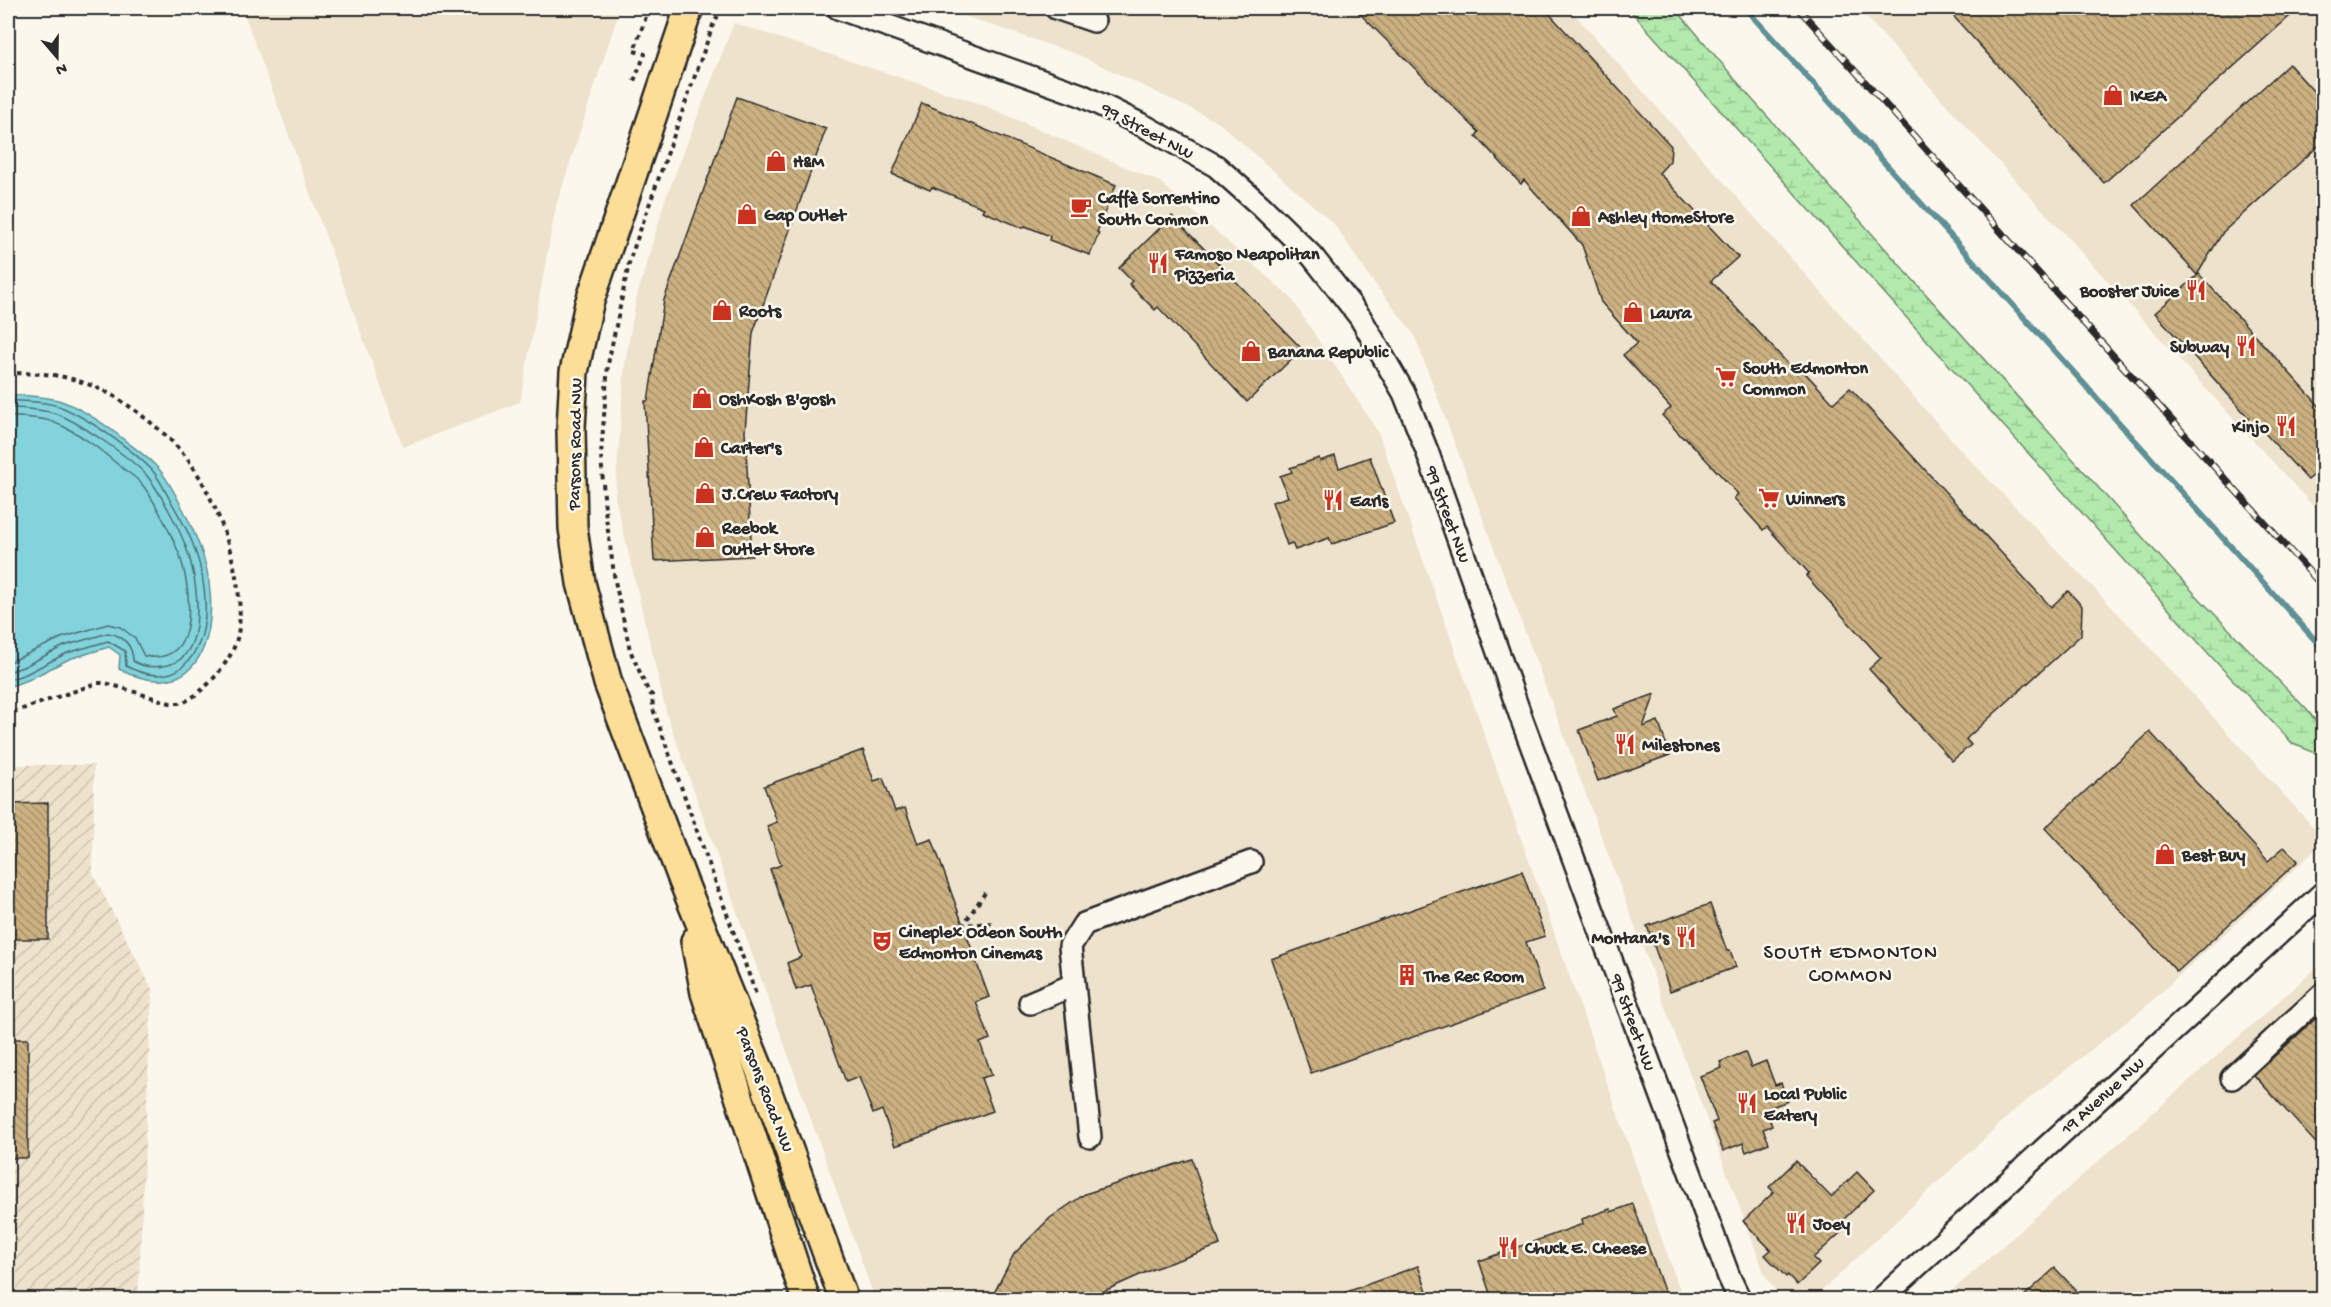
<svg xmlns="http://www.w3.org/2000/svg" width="2331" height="1307" font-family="'Gochi Hand',sans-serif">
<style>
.built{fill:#ede2cc}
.industrial{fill:url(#industrial-furrows)}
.wetland{fill:url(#wetland-marsh);stroke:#6e8a6c;stroke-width:1.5}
.water{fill:#82d3dc;stroke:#5f9095;stroke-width:1.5}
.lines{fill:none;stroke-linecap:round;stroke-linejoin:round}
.shore{stroke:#4e6e72;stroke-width:1.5}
.stream{stroke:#5f9095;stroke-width:6}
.building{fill:url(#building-back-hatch);stroke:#2b2b2b;stroke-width:1.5}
.minor-casing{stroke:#2b2b2b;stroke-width:26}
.major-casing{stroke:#2b2b2b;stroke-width:32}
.path{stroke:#2b2b2b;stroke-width:4;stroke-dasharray:4.5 4.5;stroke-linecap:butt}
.minor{stroke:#fbf7ec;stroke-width:21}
.major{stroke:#fdde96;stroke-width:27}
.rail-casing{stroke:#2b2b2b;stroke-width:7}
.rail{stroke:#fbf7ec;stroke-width:4.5;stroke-dasharray:14;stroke-linecap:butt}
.labels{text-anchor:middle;stroke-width:5;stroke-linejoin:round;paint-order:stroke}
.poi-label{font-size:18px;font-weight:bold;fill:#2b2b2b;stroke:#fbf7ec;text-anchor:start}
.street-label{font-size:18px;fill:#2b2b2b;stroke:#fbf7ec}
.neighbourhood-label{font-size:20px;letter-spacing:1.5px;fill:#2b2b2b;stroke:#fbf7ec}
</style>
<defs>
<pattern id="industrial-furrows" width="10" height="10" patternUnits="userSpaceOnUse" patternTransform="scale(1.5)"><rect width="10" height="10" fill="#ede2cc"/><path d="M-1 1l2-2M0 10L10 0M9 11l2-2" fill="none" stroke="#cbc2af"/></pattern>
<pattern id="wetland-marsh" width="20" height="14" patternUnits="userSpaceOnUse" patternTransform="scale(1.5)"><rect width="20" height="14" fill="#b2e9ac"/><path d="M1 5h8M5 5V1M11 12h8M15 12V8" fill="none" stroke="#99c894"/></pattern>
<pattern id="building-back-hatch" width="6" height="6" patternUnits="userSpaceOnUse" patternTransform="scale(1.5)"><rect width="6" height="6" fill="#cbb181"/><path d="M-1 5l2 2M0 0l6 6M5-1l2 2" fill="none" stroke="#a5906a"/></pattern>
</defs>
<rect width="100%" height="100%" fill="#fbf7ec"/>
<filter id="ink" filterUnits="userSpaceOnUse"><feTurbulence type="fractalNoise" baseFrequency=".0167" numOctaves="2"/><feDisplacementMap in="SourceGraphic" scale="12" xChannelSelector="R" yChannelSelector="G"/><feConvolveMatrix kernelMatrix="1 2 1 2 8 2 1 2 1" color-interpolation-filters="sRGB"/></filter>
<g filter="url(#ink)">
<g class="built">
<polygon points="242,8 620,8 556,206 520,402 403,447"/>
<polygon points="941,8 1569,8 1968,458 2136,632 2323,838 2323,843 2144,1008 2016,1109 1813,1299 1781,1299 1765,1275 1414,334 1371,279 1334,224 1218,122 1079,55"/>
<polygon points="1858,8 2323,8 2323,517 2060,229"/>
<polygon points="734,23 981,104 1160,182 1291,298 1378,432 1683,1299 875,1299 667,715 615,497 625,363 636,300 665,200"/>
<polygon points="2323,962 2323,1299 1943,1299"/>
</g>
<polygon class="industrial" points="8,765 94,765 93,874 152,989 138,1299 8,1299"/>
<polygon class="wetland" points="1628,8 1675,8 1750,97 2171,569 2308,711 2323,730 2323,756 2293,744 2217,663"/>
<path class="water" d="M8,394c16,2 34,2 50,6 16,4 45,23 59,34 13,11 27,20 39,32 13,12 35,58 42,76 27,63 15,174 -79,127l1,-14 -11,-8 -40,12 -41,21 -20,7z"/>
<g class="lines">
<g class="shore">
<path d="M8,400c15,2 35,1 50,6 26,9 75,44 94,64 7,8 12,19 17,28 9,16 19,31 25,49 13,36 21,92 -12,120 -16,13 -39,8 -56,-1l-1,-15 -17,-10 -41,12 -41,21 -18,6"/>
<path d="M8,407c14,2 31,2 45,6 21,5 81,47 95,64 13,17 32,52 39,73 10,28 23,105 -19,115 -12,3 -24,3 -35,-4 0,-15 -10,-26 -25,-28l-44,13 -41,21 -15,5"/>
<path d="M8,416c14,2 32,1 45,6 26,10 48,28 69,46 6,4 13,9 18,14 12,13 31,52 38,69 13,33 25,117 -34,105l-9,-18 -15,-11 -12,-3 -47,14 -53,25"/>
</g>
<polyline class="stream" points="1745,8 2324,650"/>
</g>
<g class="building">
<polygon points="1354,8 1544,8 1671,146 1670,161 1659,173 1738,257 1711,281 1791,367 1796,363 1833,403 1850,388 2051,607 2068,591 2082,606 2081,635 1966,739 1971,745 1952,761 1869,669 1881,658 1806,576 1809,573 1767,527 1763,530 1734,498 1738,494 1685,437 1683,438 1662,415 1671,408 1623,355 1637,343 1601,302 1582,245 1524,180 1521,184 1476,136 1479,132"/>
<polygon points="1946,8 2299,8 2104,183"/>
<polygon points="2289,64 2324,103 2324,141 2223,232 2197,275 2134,205"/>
<polygon points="737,97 826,129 753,333 745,431 752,556 654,561 645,401 648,401 664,300"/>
<polygon points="922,103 1116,185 1097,232 1099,233 1090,255 1049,240 1050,236 1025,226 1023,228 982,211 984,208 932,187 930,190 892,174"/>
<polygon points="1172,216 1302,349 1247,402 1158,307 1155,310 1129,284 1132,281 1119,268"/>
<polygon points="2199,274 2324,411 2324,466 2308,480 2261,429 2256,434 2245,422 2249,418 2155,313"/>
<polygon points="1335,456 1339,468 1370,457 1394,523 1332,544 1329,538 1295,550 1292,543 1287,545 1272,502 1288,497 1280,476 1292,472 1290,468 1319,458 1320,461"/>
<polygon points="1655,694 1643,727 1658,721 1670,755 1598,781 1579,730 1617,716 1614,709"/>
<polygon points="2150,732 2268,861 2284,847 2298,861 2177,972 2045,828"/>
<polygon points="863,750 874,781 883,778 895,811 905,808 918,844 932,839 989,997 976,1002 990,1039 980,1043 992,1075 981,1078 993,1111 895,1146 882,1110 873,1114 859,1077 846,1082 811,985 796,990 787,963 801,957 770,869 781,865 767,826 777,822 764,786"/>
<polygon points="48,803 48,939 8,939 8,804"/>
<polygon points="1522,871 1545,936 1526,942 1543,991 1311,1073 1271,959"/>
<polygon points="1710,904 1727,951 1730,950 1736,967 1670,991 1647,926"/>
<polygon points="2324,1011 2324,1152 2254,1075"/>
<rect x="8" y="1039" width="20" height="119"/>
<polygon points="1745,1052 1751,1067 1766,1061 1775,1085 1781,1083 1788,1101 1766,1109 1772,1126 1763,1129 1769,1143 1746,1152 1743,1143 1723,1151 1712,1123 1717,1121 1700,1076 1722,1068 1720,1062"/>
<polygon points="1192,1159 1220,1245 1153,1269 1102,1292 1094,1299 991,1299 1014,1254 1050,1218 1085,1194"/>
<polygon points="1796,1161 1831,1197 1857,1172 1874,1190 1844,1219 1849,1225 1813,1258 1819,1264 1797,1285 1788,1275 1786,1277 1765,1255 1771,1250 1743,1221 1774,1192 1769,1187"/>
<polygon points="1633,1204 1667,1299 1492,1299 1479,1261 1583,1224 1582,1219 1610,1209 1611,1212"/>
<polygon points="1418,1266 1430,1299 1330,1299 1330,1298"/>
<polygon points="2055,1268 2084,1299 2021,1299"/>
</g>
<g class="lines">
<defs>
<g id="minor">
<polyline points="838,8 1081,95 1148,128 1216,166 1261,206 1312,256 1360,317 1404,393 1427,451 1522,720 1729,1277 1740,1300"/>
<polyline points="1056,8 1094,21"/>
<polyline points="1030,1003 1073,985"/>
<polyline points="2232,1078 2324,993"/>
<polyline points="1090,1137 1070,946 1084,924 1251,862"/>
<polyline points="1880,1300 2324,892"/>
</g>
<g id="major">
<polyline points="689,8 589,304 574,372 571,429 573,528 581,583 608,683 683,881 760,1071 844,1300"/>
<polyline points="695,941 705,993 806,1300"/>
</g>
</defs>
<use href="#minor" class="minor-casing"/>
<use href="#major" class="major-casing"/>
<g class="path">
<polyline points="722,8 713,25 630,259 608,364 601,455 605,510 615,581 630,650 649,693 652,695 653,709 757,997"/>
<polyline points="634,81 645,54 634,51 649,8"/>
<path d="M8,372c15,2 30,1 45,3 21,3 46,12 64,23 26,17 54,39 72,63 30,41 58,123 49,173 -4,25 -33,59 -56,69h-12l-64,-20h-8l-90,31"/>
<polyline points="985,893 963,925 994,923"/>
</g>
<use href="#minor" class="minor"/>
<use href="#major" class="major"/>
<defs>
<polyline id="rail" points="1798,8 2324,588"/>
</defs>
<use href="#rail" class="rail-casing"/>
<use href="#rail" class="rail"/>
</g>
</g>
<defs>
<symbol id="shop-bare" viewBox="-9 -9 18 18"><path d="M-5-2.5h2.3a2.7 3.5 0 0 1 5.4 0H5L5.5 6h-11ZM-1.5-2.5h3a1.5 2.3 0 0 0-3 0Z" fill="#c8321e" stroke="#fbf7ec" stroke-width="2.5" paint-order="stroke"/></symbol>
<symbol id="cafe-bare" viewBox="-9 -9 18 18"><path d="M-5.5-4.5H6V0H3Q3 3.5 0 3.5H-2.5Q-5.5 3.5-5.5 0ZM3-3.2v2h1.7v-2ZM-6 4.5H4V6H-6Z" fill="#c8321e" stroke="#fbf7ec" stroke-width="2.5" paint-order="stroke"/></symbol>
<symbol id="restaurant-bare" viewBox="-9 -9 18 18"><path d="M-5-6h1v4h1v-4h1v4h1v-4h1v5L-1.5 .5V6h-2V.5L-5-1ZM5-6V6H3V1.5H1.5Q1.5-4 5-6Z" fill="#c8321e" stroke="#fbf7ec" stroke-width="2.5" paint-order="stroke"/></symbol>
<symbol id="supermarket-bare" viewBox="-9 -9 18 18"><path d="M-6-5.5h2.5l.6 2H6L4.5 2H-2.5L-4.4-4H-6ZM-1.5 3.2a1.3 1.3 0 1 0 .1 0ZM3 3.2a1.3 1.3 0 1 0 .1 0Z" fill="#c8321e" stroke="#fbf7ec" stroke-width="2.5" paint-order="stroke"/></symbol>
<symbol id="theatre-bare" viewBox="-9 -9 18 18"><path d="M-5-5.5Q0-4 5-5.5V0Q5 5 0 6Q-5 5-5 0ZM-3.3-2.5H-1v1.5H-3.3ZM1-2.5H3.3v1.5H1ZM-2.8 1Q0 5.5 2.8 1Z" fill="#c8321e" stroke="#fbf7ec" stroke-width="2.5" paint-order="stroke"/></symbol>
<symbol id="building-bare" viewBox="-9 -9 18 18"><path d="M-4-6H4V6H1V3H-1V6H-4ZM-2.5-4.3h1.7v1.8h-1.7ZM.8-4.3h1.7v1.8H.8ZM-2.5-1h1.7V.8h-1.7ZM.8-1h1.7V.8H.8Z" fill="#c8321e" stroke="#fbf7ec" stroke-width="2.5" paint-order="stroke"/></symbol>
</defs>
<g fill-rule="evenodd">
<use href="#shop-bare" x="2098" y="80" width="30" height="30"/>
<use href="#shop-bare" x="761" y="146" width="30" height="30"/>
<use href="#cafe-bare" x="1066" y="192" width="30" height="30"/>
<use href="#shop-bare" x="732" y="199" width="30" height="30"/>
<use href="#shop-bare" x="1566" y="201" width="30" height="30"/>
<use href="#restaurant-bare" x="1143" y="248" width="30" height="30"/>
<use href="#restaurant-bare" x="2181" y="275" width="30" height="30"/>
<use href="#shop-bare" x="707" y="295" width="30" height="30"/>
<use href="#shop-bare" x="1618" y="297" width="30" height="30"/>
<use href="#restaurant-bare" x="2231" y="331" width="30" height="30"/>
<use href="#shop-bare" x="1236" y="336" width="30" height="30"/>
<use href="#supermarket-bare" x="1711" y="362" width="30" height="30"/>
<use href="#shop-bare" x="687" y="383" width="30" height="30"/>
<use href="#restaurant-bare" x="2271" y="411" width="30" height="30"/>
<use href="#shop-bare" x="689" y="432" width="30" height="30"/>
<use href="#shop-bare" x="690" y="478" width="30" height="30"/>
<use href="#supermarket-bare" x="1754" y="483" width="30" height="30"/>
<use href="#restaurant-bare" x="1318" y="485" width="30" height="30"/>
<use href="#shop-bare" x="690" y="522" width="30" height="30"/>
<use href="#restaurant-bare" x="1610" y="729" width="30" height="30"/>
<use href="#shop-bare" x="2150" y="839" width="30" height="30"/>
<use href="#restaurant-bare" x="1671" y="922" width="30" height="30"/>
<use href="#theatre-bare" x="867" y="926" width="30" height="30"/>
<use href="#building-bare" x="1392" y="960" width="30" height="30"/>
<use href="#restaurant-bare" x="1732" y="1088" width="30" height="30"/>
<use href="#restaurant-bare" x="1781" y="1208" width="30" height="30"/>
<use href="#restaurant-bare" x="1493" y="1232" width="30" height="30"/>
</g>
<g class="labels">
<g class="poi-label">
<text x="2130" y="101">IKEA</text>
<text x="793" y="167">H&amp;M</text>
<text x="1098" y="203">Caffè Sorrentino<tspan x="1098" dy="21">South Common</tspan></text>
<text x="764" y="220">Gap Outlet</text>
<text x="1598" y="222">Ashley HomeStore</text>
<text x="1175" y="259">Famoso Neapolitan<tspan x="1175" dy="21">Pizzeria</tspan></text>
<text x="2179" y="296" text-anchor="end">Booster Juice</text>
<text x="739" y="316">Roots</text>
<text x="1650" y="318">Laura</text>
<text x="2229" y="352" text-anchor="end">Subway</text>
<text x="1268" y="357">Banana Republic</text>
<text x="1743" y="373">South Edmonton<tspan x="1743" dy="21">Common</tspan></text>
<text x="719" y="404">OshKosh B'gosh</text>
<text x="2269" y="432" text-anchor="end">Kinjo</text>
<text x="721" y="453">Carter's</text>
<text x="722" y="499">J.Crew Factory</text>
<text x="1786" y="504">Winners</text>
<text x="1350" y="506">Earls</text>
<text x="722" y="533">Reebok<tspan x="722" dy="21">Outlet Store</tspan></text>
<text x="1642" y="750">Milestones</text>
<text x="2182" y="860">Best Buy</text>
<text x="899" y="937">Cineplex Odeon South<tspan x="899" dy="21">Edmonton Cinemas</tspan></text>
<text x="1669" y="943" text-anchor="end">Montana's</text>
<text x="1424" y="981">The Rec Room</text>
<text x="1764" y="1099">Local Public<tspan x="1764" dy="21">Eatery</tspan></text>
<text x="1813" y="1229">Joey</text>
<text x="1525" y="1253">Chuck E. Cheese</text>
</g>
<g class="street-label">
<text transform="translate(1148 130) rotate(28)" y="6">99 Street NW</text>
<text transform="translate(574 444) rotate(-89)" y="6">Parsons Road NW</text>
<text transform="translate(1449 514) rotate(70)" y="6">99 Street NW</text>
<text transform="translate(1634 1022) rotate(70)" y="6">99 Street NW</text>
<text transform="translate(766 1089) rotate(69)" y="6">Parsons Road NW</text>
<text transform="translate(2102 1095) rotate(-42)" y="6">19 Avenue NW</text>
</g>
<g class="neighbourhood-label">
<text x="1851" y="958">SOUTH EDMONTON<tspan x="1851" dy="23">COMMON</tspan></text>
</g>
</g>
<rect width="2331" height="1307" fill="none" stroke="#fbf7ec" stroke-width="30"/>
<rect x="15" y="15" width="2301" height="1277" fill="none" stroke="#2b2b2b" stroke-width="2" filter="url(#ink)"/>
<g transform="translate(57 57) rotate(160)" stroke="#fbf7ec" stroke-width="4.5" paint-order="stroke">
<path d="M0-4.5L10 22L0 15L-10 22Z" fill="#2b2b2b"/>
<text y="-9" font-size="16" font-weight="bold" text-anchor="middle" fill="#2b2b2b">N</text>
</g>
</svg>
